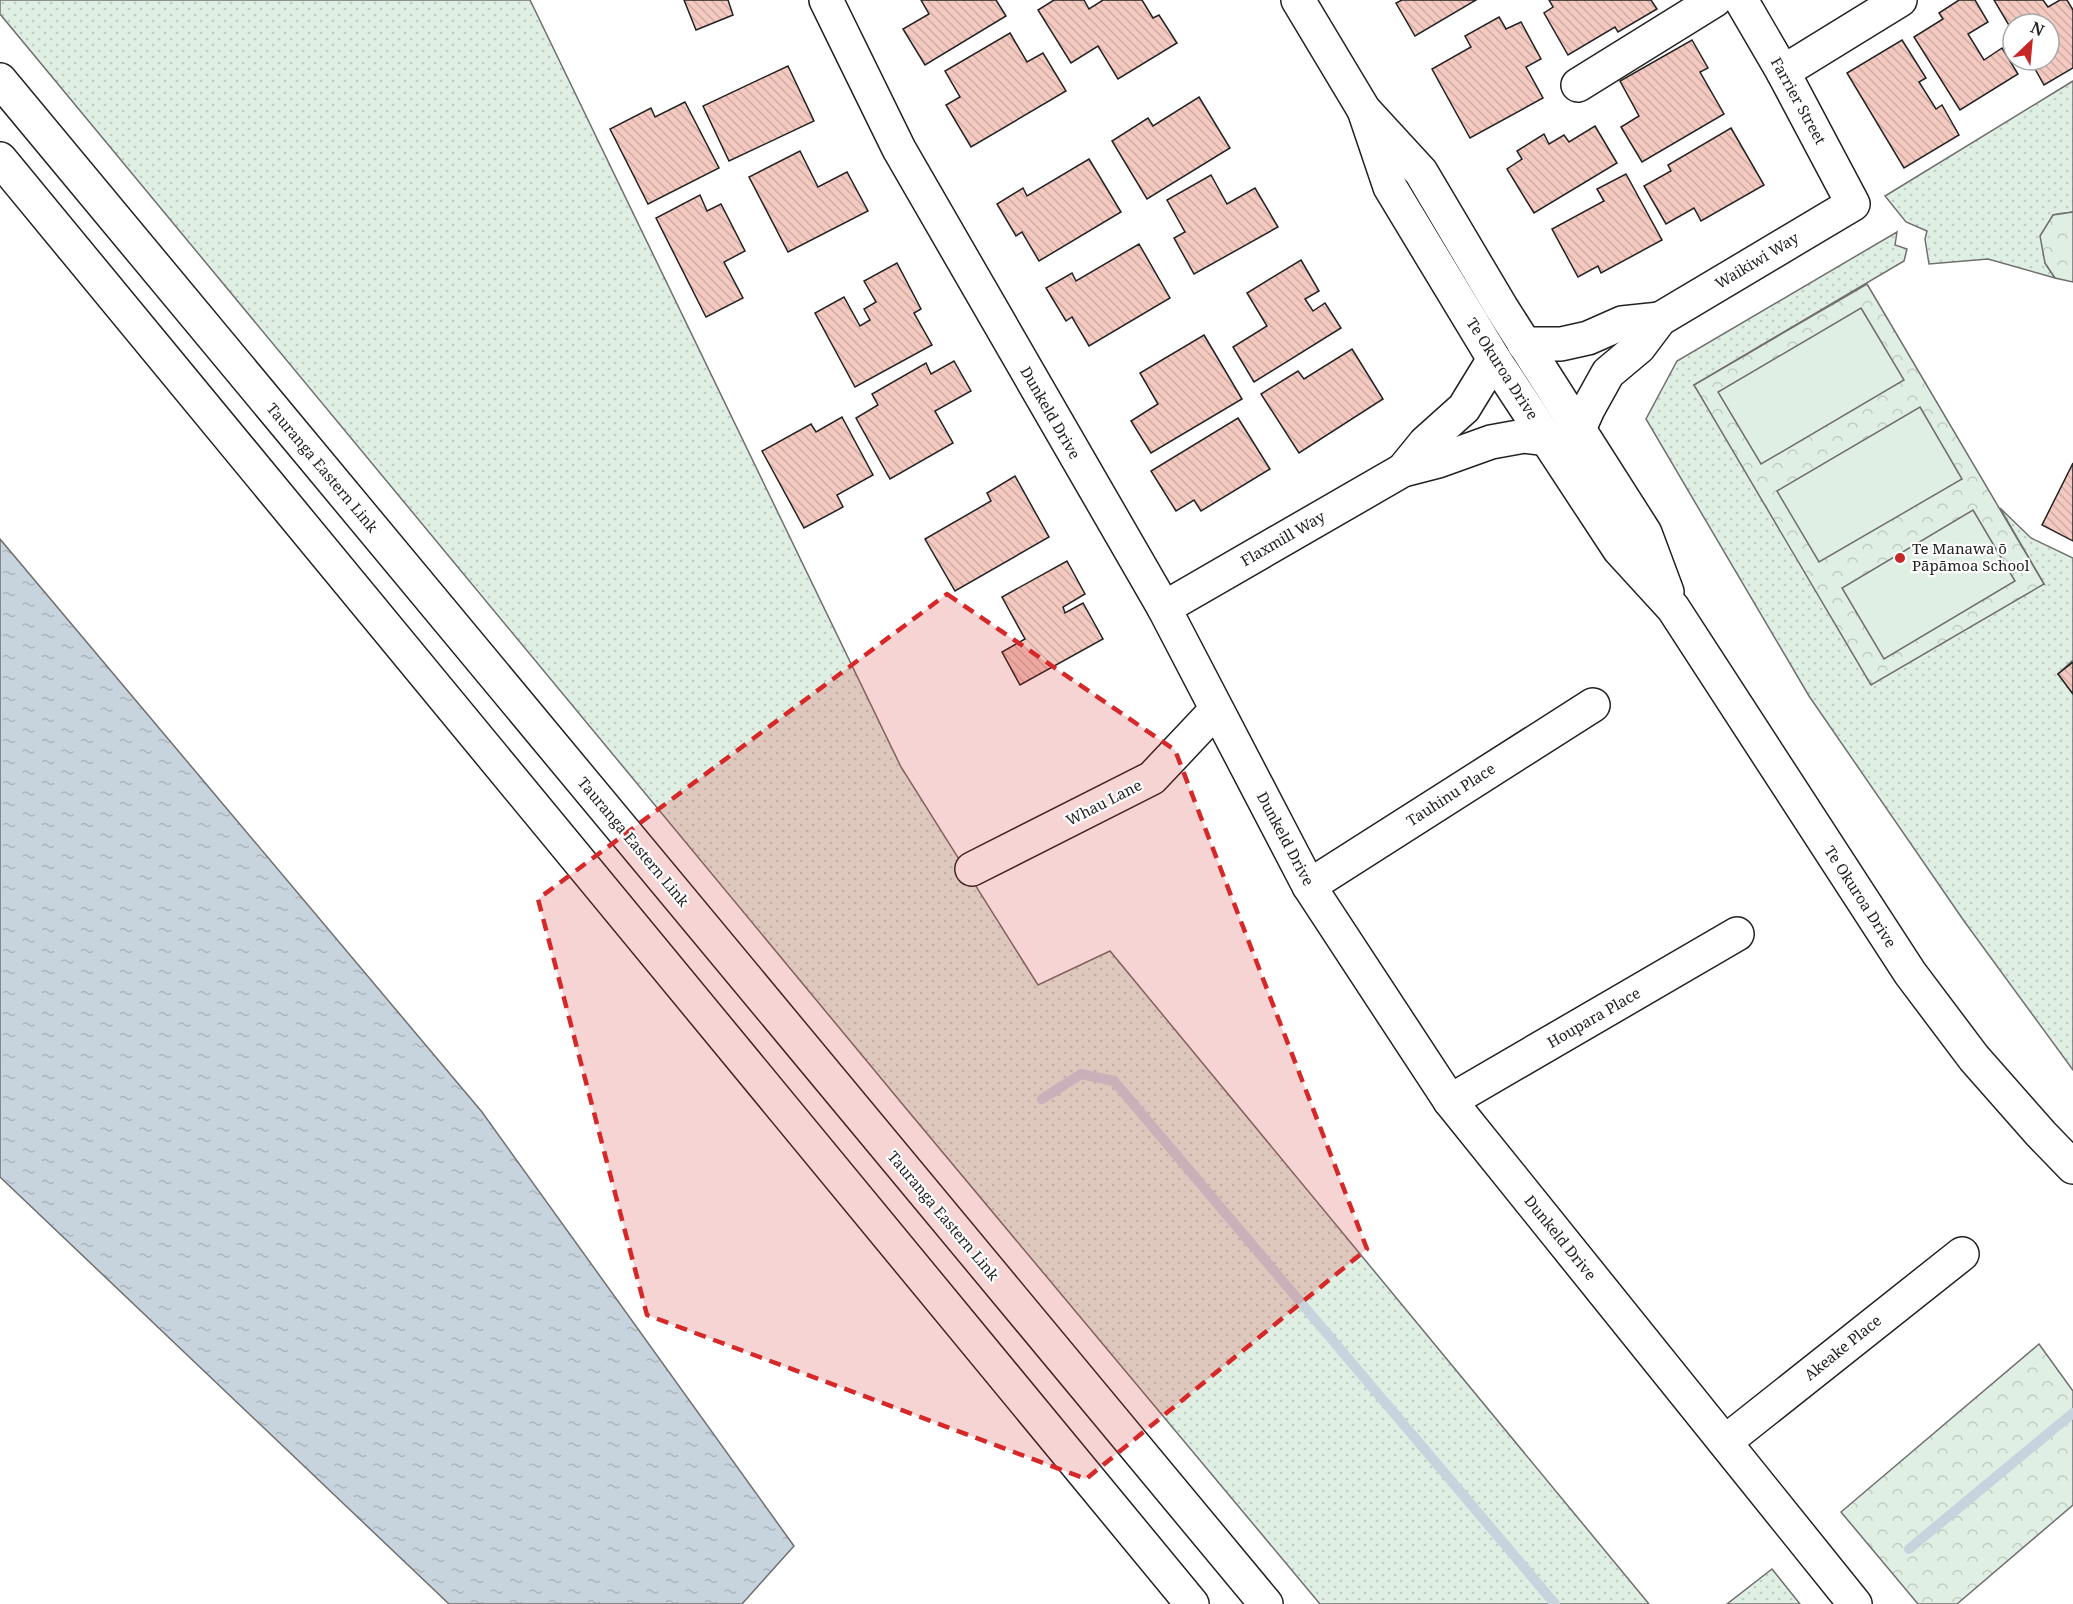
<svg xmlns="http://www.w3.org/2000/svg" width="2073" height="1604" font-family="'Noto Serif',serif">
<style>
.grass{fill:url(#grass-dots);stroke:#6f6f6f;stroke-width:1.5}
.park{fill:url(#park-crowns);stroke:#6f6f6f;stroke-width:1.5}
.garden{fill:#e0efe3;stroke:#6f6f6f;stroke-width:1.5}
.water{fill:url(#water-ripples);stroke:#6f6f6f;stroke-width:1.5}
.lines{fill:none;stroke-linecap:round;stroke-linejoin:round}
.stream{stroke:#c7d3dd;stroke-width:10}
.building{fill:url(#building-back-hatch);stroke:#222;stroke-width:1.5}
.minor-casing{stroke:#222;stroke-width:36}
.major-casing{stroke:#222;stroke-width:36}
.highway-casing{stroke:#222;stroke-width:36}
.minor{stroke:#fff;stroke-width:33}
.major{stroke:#fff;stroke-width:33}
.highway{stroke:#fff;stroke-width:33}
.marked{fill:#d62828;fill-opacity:0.2;stroke:#d62828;stroke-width:4.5;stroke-dasharray:12 8;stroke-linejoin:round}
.poi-dot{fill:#c62828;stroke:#fff;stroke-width:2}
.labels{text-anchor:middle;stroke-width:4.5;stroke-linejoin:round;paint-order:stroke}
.street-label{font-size:15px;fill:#222;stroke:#fff}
.poi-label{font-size:15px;fill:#222;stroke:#fff;text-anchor:start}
</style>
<defs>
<pattern id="grass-dots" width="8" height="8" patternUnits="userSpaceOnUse" patternTransform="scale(1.5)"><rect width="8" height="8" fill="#e0efe3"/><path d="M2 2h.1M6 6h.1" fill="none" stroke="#c0cdc2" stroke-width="1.8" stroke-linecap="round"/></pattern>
<pattern id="park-crowns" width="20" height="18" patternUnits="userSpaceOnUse" patternTransform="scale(1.5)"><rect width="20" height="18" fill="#e0efe3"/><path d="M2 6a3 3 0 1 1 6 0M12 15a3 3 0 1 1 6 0" fill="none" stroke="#c0cdc2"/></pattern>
<pattern id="water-ripples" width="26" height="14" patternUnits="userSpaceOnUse" patternTransform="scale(1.5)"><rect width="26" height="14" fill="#c7d3dd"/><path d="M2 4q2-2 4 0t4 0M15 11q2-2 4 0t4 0" fill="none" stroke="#abb5bd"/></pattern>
<pattern id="building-back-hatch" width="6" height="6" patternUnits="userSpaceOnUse" patternTransform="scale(1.5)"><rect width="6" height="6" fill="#f3c9c0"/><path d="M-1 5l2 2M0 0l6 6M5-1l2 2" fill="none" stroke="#d0aca5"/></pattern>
</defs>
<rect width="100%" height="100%" fill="#fff"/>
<g class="grass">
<polygon points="0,0 530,0 901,767 1038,985 1110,951 1649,1604 1320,1604 904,1106 0,14"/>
<polygon points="2073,81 2073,212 2053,215 2045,263 2055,278 1988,259 1929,264 1925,239 1927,231 1906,222 1885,196"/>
<polygon points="1897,232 1895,245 1907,249 1904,261 1694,385 2044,584 2000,508 2031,538 2073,558 2073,660 2058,674 2073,694 2073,1070 1964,921 1809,696 1646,419 1677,361"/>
<polygon points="1772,1569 1800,1604 1727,1604"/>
</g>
<g class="park">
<polygon points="2073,212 2073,282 2055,278 2045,263 2040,236 2053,215"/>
<polygon points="1867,284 2044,584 1871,685 1694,385"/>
<polygon points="2039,1344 2073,1391 2073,1505 1957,1604 1918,1604 1841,1512"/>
</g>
<g class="garden">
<polygon points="1861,308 1904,380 1761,464 1718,392"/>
<polygon points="1920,407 1962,479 1819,562 1777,491"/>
<polygon points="1973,510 2015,581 1884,659 1842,588"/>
</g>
<polygon class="water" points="0,539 482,1112 794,1546 742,1604 449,1604 0,1177"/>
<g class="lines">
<g class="stream">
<polyline points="1042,1099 1081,1074 1114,1081 1555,1604"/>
<polyline points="1909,1549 2073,1413"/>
</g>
</g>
<g class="building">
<polygon points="684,0 728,0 733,15 696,30"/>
<polygon points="921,0 996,0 1006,16 925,65 903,29 929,14"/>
<polygon points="1054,0 1084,0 1089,9 1103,0 1142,0 1153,18 1159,15 1177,43 1118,79 1098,46 1071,63 1038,10"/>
<polygon points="1402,0 1476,0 1415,36 1396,3"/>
<polygon points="1549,0 1651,0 1657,9 1618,32 1615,27 1568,55 1544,13 1553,7"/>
<polygon points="1959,0 1975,0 1988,22 1968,34 1984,60 2002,48 2018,74 1960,110 1914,37 1943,19 1939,13"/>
<polygon points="1994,0 2043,0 2048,7 2060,0 2067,0 2073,10 2073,68 2044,85 2030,60 2049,60 2049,24 2013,24 2013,32"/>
<polygon points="1499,17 1506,29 1521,22 1541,59 1526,67 1543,98 1470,138 1432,69 1471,47 1465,36"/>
<polygon points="1010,33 1027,62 1043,53 1066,91 971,147 946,105 960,97 945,71"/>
<polygon points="1692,40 1708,68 1700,72 1724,114 1642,162 1621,127 1639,116 1620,81"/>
<polygon points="1902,40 1926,78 1919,82 1936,109 1942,105 1959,135 1904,168 1847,73"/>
<polygon points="788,66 814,121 729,161 703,106"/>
<polygon points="1199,97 1230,148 1147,199 1112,141 1148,118 1153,126"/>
<polygon points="685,102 719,168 648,204 610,129 651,108 655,117"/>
<polygon points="1595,126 1617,163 1534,213 1507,169 1522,159 1517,151 1544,134 1549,144 1564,135 1569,142"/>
<polygon points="1731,128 1764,185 1701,221 1694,208 1666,224 1644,186 1671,171 1668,165"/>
<polygon points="800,151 818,187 847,172 868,211 788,252 749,177"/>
<polygon points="1089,159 1121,212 1039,261 1022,232 1016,236 997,204 1023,188 1027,196"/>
<polygon points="1626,174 1662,240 1601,273 1598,266 1578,277 1552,229 1604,201 1597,189"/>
<polygon points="1211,175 1227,204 1255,188 1278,227 1194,274 1174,238 1185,232 1167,200"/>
<polygon points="700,195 707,211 721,204 745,251 724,262 743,298 706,317 656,218"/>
<polygon points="1139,244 1170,298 1089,346 1072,317 1066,321 1046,288 1072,273 1076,281"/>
<polygon points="1301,260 1319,291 1305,299 1313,311 1325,303 1341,328 1254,382 1233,347 1267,326 1247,293"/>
<polygon points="897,263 921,309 914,313 932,345 855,387 815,313 844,297 860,326 870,320 864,309 876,302 864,281"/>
<polygon points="1204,335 1242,399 1151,453 1131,421 1158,404 1140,373"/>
<polygon points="1352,349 1383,399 1299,453 1261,394 1298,371 1304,379"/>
<polygon points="954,361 971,391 935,411 953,443 890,479 856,418 878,405 872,394 926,363 931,374"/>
<polygon points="842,417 873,475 837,495 843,507 804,528 762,451 811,424 816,432"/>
<polygon points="1238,418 1270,469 1201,511 1194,500 1176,511 1151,471"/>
<polygon points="2073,463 2073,541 2042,525"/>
<polygon points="1015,476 1049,537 955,591 925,539 991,501 987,493"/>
<polygon points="1067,561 1085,594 1063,607 1065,613 1083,603 1103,639 1020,685 1002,652 1025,639 1002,597"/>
<polygon points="2073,662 2073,694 2058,674"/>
</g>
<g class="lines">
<defs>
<g id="minor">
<polyline points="826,0 899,149 1164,608 1309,886 1450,1101 1855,1604"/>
<polyline points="1783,72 1900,0"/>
<polyline points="1578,85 1715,0"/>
<polyline points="1524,344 1561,344 1588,338 1622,323 1660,319"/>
<polyline points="1579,429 1588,409 1608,373 1639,347 1660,319 1853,204 1783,72 1741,0"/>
<polyline points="1403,470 1425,443 1464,408 1494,359"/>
<polyline points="1164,608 1403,470 1438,461 1491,442 1524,436 1547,439"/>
<polyline points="972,869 1152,778 1216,710"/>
<polyline points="1309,886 1593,705"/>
<polyline points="1450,1101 1737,934"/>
<polyline points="1725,1442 1962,1254"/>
</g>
<g id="major">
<polyline points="1298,0 1364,110 1421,172 1501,307 1645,533 1667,592"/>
<polyline points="1364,110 1390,187 1494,359 1619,549 1673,608 1910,973 1974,1058 2041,1134 2073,1167"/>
</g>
<g id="highway">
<polyline points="0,80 1266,1604"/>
<polyline points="0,159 1192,1604"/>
</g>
</defs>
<use href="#minor" class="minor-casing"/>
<use href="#major" class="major-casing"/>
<use href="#highway" class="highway-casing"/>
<use href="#minor" class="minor"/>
<use href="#major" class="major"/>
<use href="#highway" class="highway"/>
</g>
<path class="marked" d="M947,594l228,156 192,499 -281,230 -439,-164 -109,-416z"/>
<circle class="poi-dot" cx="1900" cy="558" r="6"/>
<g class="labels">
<g class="street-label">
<text transform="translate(1798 101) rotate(61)" y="5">Farrier Street</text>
<text transform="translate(1757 261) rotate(-31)" y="5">Waikiwi Way</text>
<text transform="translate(1502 369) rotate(57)" y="5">Te Okuroa Drive</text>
<text transform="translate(1050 413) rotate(60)" y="5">Dunkeld Drive</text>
<text transform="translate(322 468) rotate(50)" y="5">Tauranga Eastern Link</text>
<text transform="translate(1283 539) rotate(-30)" y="5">Flaxmill Way</text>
<text transform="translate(1451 795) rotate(-33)" y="5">Tauhinu Place</text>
<text transform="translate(1104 803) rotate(-27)" y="5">Whau Lane</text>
<text transform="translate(1285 839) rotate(62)" y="5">Dunkeld Drive</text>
<text transform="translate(633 842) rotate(50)" y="5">Tauranga Eastern Link</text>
<text transform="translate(1860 897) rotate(57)" y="5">Te Okuroa Drive</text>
<text transform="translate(1594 1018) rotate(-30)" y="5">Houpara Place</text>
<text transform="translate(943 1216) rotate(50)" y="5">Tauranga Eastern Link</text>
<text transform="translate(1560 1238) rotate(51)" y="5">Dunkeld Drive</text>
<text transform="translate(1843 1348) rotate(-39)" y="5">Akeake Place</text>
</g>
<g class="poi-label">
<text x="1912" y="554">Te Manawa ō<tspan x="1912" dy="17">Pāpāmoa School</tspan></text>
</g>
</g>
<g transform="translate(2031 42) rotate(26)"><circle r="28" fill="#ffffff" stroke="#a7a7a7" stroke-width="1.5"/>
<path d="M0-4.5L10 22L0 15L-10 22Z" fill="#c62828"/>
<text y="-9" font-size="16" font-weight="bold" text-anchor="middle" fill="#222222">N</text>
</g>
</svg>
